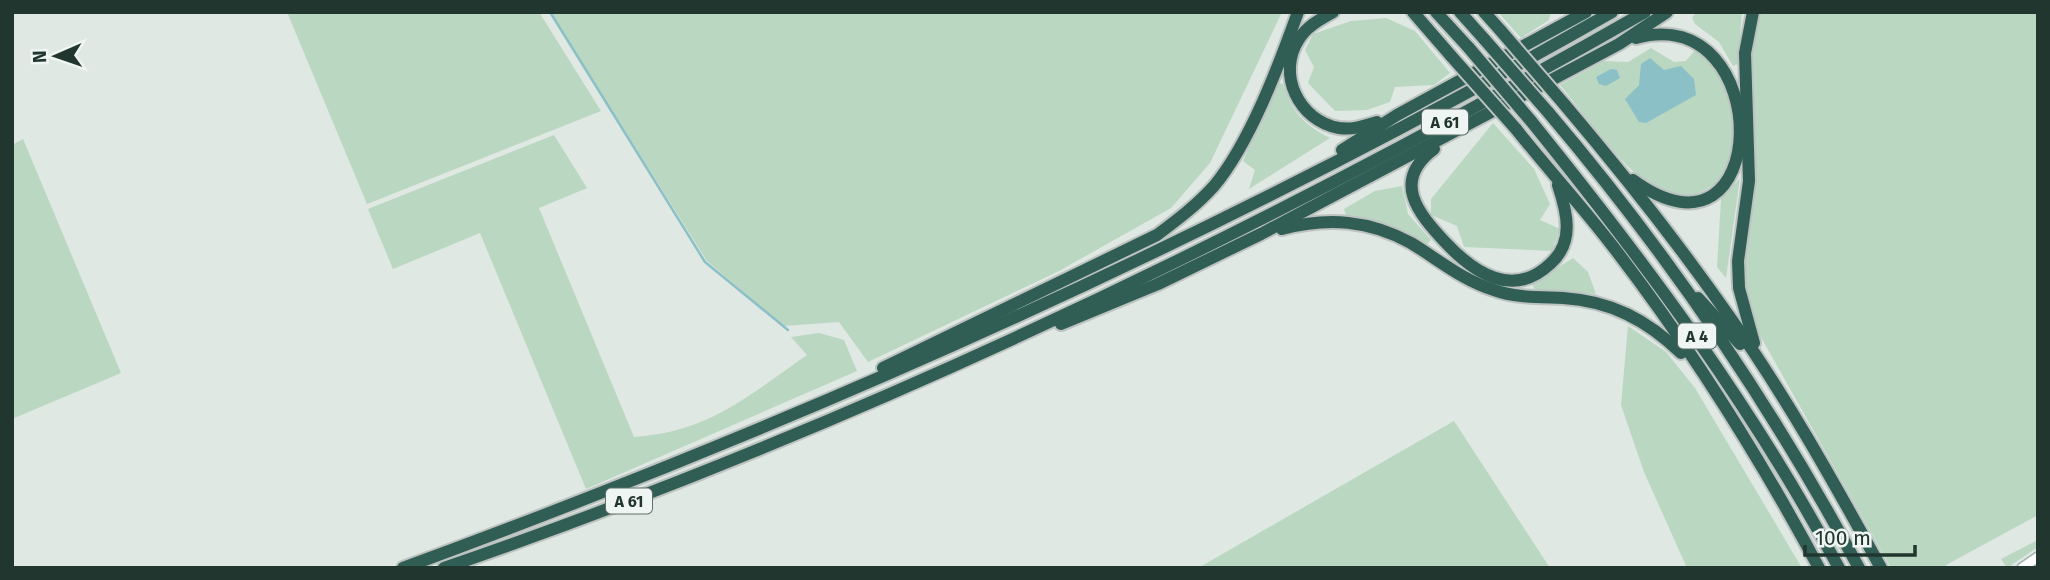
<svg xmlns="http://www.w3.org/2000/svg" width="2050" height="580" font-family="'Fira Sans',sans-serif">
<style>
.green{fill:#bad7c1;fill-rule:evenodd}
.water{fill:#8cc0c7}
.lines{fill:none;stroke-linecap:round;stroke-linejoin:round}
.stream{stroke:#8cc0c7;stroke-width:2.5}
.secondary-casing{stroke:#9fb2ab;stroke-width:12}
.motorway-casing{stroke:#bdc3c1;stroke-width:16}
.secondary{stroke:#fff;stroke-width:9}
.motorway{stroke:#315e54;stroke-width:12}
.motorway-bridge-casing{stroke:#bdc3c1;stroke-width:16;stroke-linecap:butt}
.motorway-bridge{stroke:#315e54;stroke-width:12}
.labels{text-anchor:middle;stroke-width:5;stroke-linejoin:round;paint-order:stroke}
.shield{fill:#eef5f2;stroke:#5f6f6a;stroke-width:2}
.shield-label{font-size:16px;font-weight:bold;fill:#223630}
</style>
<rect width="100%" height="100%" fill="#dfe8e3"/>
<g class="green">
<polygon points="287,12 539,12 601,111 367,204"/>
<polygon points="550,12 1282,12 1210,163 1171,208 1059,271 868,362 839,322 783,326 707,261"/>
<polygon points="1498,12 1551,12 1549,20 1521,38"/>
<polygon points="1696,12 1742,12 1738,64 1733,66 1719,42 1695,24 1692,18"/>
<polygon points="1757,12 2038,12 2038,515 1946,565 1947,568 1891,568 1758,332 1747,307 1744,270 1755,180 1749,52"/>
<polygon points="1386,18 1415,31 1450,73 1434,85 1395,87 1390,102 1367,110 1335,111 1308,83 1314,67 1305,50 1313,34 1351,21"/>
<path d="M1651,48l23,14 12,-1 11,-13c11,11 24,23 30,38 8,18 13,55 6,74 -8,22 -36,40 -60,36 -39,-8 -87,-81 -113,-111l44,-24 24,1zM1639,85l7,37h-6l-14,-23z"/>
<path d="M1277,82l6,2c9,28 21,41 47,54l-81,51 6,-19 -12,-9z"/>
<polygon points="1493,123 1534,169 1550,204 1540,220 1560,229 1552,251 1464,247 1457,226 1431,215 1431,199"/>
<path d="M554,135l33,53 -48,20 95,229c75,-5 114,-41 173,-82l-16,-18 28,-4 25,7 13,31 -271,118 -106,-256 -87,36 -25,-60z"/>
<polygon points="23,139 121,373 12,419 12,145"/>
<polygon points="1740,178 1726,278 1717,267 1721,199"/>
<polygon points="1402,186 1408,214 1431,240 1426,245 1380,222 1346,215 1344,209 1375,191"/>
<polygon points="1573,258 1588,272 1596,294 1535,290 1532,284"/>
<polygon points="1628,326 1666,352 1695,388 1802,568 1687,568 1644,472 1621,405"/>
<polygon points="1454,421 1550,568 1198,568"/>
<polygon points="2038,540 2038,547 2007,568 2001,559"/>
</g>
<g class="water">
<polygon points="1650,58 1664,70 1681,66 1694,79 1696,95 1646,123 1639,122 1625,99 1639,85 1641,64"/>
<polygon points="1611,69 1617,70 1620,78 1606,86 1599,84 1596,77"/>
</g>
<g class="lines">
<polyline class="stream" points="550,12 705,262 788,330"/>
<defs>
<polyline id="secondary" points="2022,568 2038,557"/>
<g id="motorway">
<path d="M1333,12c-12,7 -26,14 -34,27 -23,35 0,82 40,89 14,2 25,-2 38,-6"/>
<polyline points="1413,12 1452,57"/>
<polyline points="1436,12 1469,48"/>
<polyline points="1460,12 1485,40"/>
<polyline points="1484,12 1501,31"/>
<polyline points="1753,12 1745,53 1749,181 1738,261 1739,288 1754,343"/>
<path d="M1564,104c56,66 110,134 160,205 59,82 108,170 157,259"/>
<path d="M1548,112c119,140 224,294 311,456"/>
<path d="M1531,121c117,145 219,282 308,447"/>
<path d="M1516,129c31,39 65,76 95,115 78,101 148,212 208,324"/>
<path d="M1434,149c-43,32 -16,64 11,93 29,31 68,57 105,22 25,-22 17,-52 8,-79"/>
<polyline points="1342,150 1397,115 1586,12"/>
<path d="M1633,180c140,102 144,-180 3,-142"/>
<path d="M1282,229c46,-12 87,-9 129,14 28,17 51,37 83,47 22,8 46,7 69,8 48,3 84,22 118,55"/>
<polyline points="1698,298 1740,344"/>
<polyline points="1061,324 1158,284 1261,234 1619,44 1667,12"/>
<path d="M883,368l274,-133c20,-15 40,-30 57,-49 36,-43 65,-121 84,-174"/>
<path d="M403,568c417,-153 823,-335 1209,-556"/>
<path d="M444,568c417,-143 818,-337 1201,-556"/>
</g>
</defs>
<use href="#secondary" class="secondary-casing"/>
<use href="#motorway" class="motorway-casing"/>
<use href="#secondary" class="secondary"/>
<use href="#motorway" class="motorway"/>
<defs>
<g id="motorway-bridge">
<polyline points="1501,31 1564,104"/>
<polyline points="1485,40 1548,112"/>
<polyline points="1469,48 1531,121"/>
<polyline points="1452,57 1516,129"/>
</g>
</defs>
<use href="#motorway-bridge" class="motorway-bridge-casing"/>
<use href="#motorway-bridge" class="motorway-bridge"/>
</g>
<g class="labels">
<g class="shield">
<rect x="1422" y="109.5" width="46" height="25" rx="5"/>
<rect x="1678" y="323.5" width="38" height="25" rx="5"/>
<rect x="606" y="488.5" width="46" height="25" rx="5"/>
</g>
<g class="shield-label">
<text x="1445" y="128">A 61</text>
<text x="1697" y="342">A 4</text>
<text x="629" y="507">A 61</text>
</g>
</g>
<rect width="2050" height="580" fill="none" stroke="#223630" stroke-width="28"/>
<g transform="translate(56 56) rotate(268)" stroke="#eef5f2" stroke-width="5" paint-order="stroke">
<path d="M0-5L12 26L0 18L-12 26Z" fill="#223630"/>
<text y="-10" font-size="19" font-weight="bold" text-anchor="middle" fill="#223630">N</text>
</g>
<path d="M1805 545v10h110v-10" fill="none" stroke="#223630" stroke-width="3.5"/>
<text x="1815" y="545" font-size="21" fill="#223630" stroke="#eef5f2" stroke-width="5" paint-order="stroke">100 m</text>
</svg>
